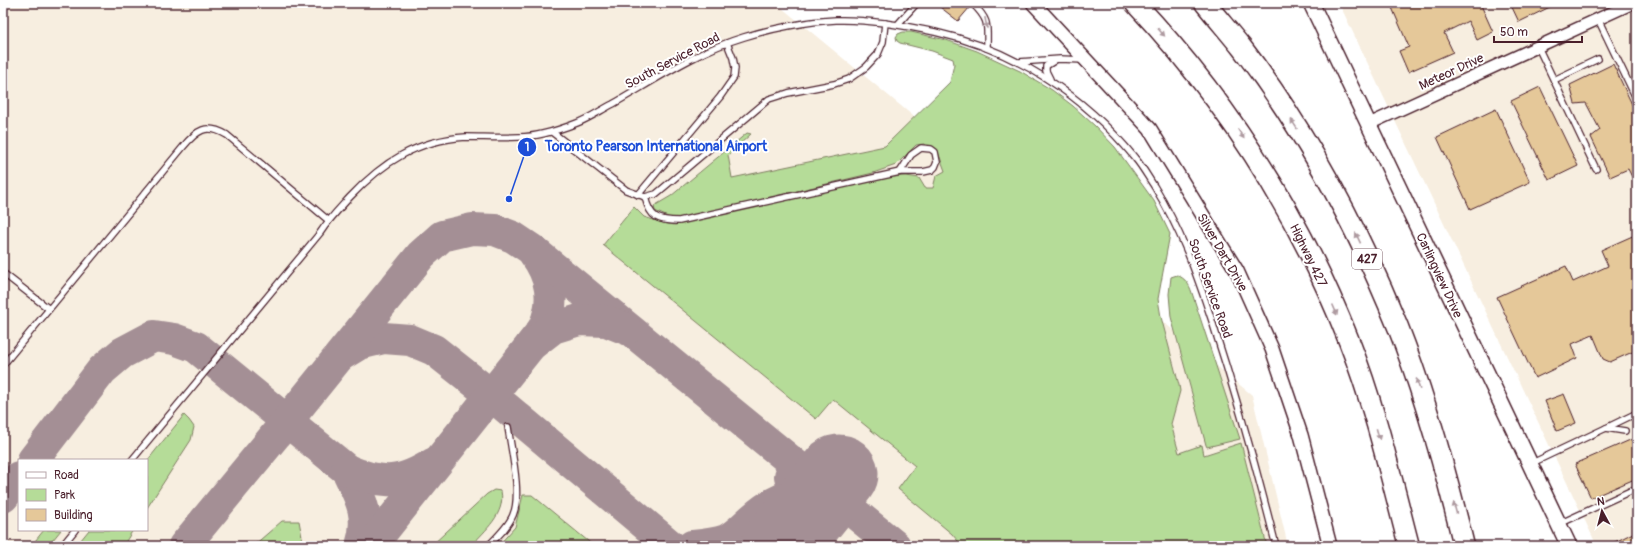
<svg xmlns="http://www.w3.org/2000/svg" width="1640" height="549" font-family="Pangolin,sans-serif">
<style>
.built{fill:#f7eee0;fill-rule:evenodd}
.green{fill:#b5dc98;stroke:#807e62}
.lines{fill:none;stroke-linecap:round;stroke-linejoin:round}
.taxiway{stroke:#a48f95;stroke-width:32}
.runway{stroke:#a48f95;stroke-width:79}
.building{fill:#e5c899;stroke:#4a1f2b}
.service-casing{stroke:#4a1f2b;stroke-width:8}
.minor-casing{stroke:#4a1f2b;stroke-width:14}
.tertiary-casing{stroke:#4a1f2b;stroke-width:16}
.secondary-casing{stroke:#4a1f2b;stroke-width:18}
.motorway-casing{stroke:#4a1f2b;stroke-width:23}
.service{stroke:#fff;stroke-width:5.5}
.minor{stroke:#fff;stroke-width:11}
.tertiary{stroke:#fff;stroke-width:13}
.secondary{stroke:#fff;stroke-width:15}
.motorway{stroke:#fff;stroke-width:20}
.oneway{fill:#ae9aa0}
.labels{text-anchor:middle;stroke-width:4;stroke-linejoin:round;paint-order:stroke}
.shield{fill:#fff;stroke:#80626b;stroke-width:1}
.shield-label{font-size:12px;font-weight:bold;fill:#4a1f2b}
.street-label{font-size:13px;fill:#4a1f2b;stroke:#fff}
.leader{fill:none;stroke:#1d4ed8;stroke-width:1.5}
.callout-dot{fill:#1d4ed8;stroke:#fff;stroke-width:1.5}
.mark-label{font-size:12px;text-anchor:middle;font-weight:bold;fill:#fff}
.callout-label{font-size:14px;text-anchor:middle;font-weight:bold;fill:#1d4ed8;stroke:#fff;stroke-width:4;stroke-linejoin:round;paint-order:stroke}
</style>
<rect width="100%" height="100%" fill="#fff"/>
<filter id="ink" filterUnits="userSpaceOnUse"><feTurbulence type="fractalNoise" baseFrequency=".025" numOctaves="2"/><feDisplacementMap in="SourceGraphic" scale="8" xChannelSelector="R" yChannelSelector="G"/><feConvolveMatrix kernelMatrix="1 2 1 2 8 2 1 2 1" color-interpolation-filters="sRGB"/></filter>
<g filter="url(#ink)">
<g class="built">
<path d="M3,3h773l476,392 36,151h-1285zM19,460h128v70h-128z"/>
<polygon points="1339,3 1637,3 1637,546 1597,546"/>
</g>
<g class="green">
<polygon points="903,32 911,32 946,40 977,51 1020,71 1052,90 1073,106 1095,126 1115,147 1154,201 1170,234 1158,299 1161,317 1179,385 1180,391 1171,424 1179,453 1202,445 1204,455 1241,443 1267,546 962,546 952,534 898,489 915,466 833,399 816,419 603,245 634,207 644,217 663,223 675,225 756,206 892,177 906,176 919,178 925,188 933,188 936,176 945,171 938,152 924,144 916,145 896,165 873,173 680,219 672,219 655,211 654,206 671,196 747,133 751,134 728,155 732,178 885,146 950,82 954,64 953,59 932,51 900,43 897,41 896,37 898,34"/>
<path d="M1177,275c9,4 12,9 15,18l48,146 -33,8 -1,-2 -35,-128 -2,-23 2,-17z"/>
<polygon points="184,415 189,420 194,427 191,440 147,508 147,461"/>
<path d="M494,490l7,1c5,23 -16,39 -30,55h-40l56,-52z"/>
<polygon points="523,495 532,495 594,546 498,546 515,527"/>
<polygon points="282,521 299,521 302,537 296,546 253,546"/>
<polygon points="44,530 61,530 48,546 31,546"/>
<polygon points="89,530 133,530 123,546 76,546"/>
</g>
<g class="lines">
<g class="taxiway">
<path d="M531,345c4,-6 10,-12 13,-18 12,-27 7,-51 -10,-74"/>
<polyline points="341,355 359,344 384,338 410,340 434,350 491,395 671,546"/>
<path d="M33,460l69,-90 20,-17 32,-17 20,3 22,8 151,123c13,27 24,45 14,76"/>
<path d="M347,470c36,15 54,14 87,-7"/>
<polyline points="3,497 19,477"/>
<polyline points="789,537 796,504 790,476"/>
<polyline points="184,546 287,421 421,255 442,236 472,229 495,230 513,237 531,249 895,546"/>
<polyline points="371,546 531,345 553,328 579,320 606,321 626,329"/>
<path d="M692,546c11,-1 23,-2 34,-6 10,-5 18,-14 26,-21 30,-27 51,-30 88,-15"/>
</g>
<polyline class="runway" points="781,546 839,474"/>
</g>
<g class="building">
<polygon points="935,3 969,3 970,7 958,21"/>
<polygon points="1390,3 1480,3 1493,32 1477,40 1468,21 1444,33 1453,52 1408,72 1399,51 1409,47"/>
<polygon points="1510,3 1558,3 1519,22"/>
<polygon points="1613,64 1637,115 1637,187 1628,169 1610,177 1591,137 1600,130 1586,103 1575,104 1570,85"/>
<polygon points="1540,87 1578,166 1549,180 1511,101"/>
<polygon points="1496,109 1530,182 1470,209 1437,137"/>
<polygon points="1637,234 1637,350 1610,362 1603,359 1593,335 1572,344 1577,358 1535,378 1497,297 1566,266 1573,282 1608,266 1601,250"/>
<polygon points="1564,394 1576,423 1557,431 1545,401"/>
<polygon points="1637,437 1637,478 1591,498 1575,464"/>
<polygon points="1637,531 1637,546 1607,546"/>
</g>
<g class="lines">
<defs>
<g id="service">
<path d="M973,4c17,17 14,21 14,44"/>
<polyline points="1598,19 1637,100"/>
<polyline points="898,24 917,3"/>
<polyline points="1538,47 1596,169"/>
<polyline points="1019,62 1060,59 1084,60"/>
<polyline points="1050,79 1046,71 1046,66 1054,61"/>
<polyline points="1554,80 1598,59"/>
<polyline points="552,132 626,190 645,197 656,194 769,99 788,93 834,84 849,79 866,67 878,54 883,42 885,23"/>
<polyline points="638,195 720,97 734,77 735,68 733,58 727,43"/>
<path d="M645,197c5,21 13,24 34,24l221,-49h23l9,-2 3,-3 2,-5 -2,-10 -4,-3 -10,-1 -10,7 -11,17"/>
<polyline points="3,273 49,309"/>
<path d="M3,365l180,-218c14,-17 23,-24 44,-12l101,85"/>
<polyline points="1606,428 1637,413"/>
<path d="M132,460l188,-227c9,-14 19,-24 30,-36 33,-35 67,-57 116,-60 18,0 35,1 53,0 20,0 40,-7 58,-14 13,-5 24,-13 36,-19 42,-24 84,-53 131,-67 26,-8 64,-16 92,-17 33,-1 67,5 99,12 80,18 149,63 200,126 7,8 13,19 19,28 27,44 42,86 58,135 24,74 45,149 64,225"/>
<polyline points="1530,464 1606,428 1625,431"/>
<polyline points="1559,524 1637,488"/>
<polyline points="62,546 75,530"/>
<path d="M488,546c9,-9 20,-19 25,-31 9,-20 -2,-66 -5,-88"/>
</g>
<polyline id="minor" points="1369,124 1633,3"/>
<polyline id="tertiary" points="1033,3 1150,129 1237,271 1272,349 1301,435 1330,546"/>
<polyline id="secondary" points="1311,3 1569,546"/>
<g id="motorway">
<path d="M1135,3c93,99 164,211 214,338 26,66 42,136 60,205"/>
<path d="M1205,3c12,15 25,30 37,45 65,84 116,181 156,279 28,71 48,145 66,219"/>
</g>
</defs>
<use href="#service" class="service-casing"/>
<use href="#minor" class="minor-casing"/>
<use href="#tertiary" class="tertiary-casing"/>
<use href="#secondary" class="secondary-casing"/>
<use href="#motorway" class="motorway-casing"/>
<use href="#service" class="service"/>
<use href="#minor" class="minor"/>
<use href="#tertiary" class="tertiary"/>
<use href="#secondary" class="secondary"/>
<use href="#motorway" class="motorway"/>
</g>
<defs><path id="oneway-solid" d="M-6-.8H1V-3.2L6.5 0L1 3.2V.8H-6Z"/></defs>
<g class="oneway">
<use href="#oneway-solid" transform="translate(986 23) rotate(79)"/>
<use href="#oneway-solid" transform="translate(1161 32) rotate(48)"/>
<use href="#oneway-solid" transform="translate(1294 124) rotate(-123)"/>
<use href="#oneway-solid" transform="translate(1241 134) rotate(57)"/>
<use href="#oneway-solid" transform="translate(1358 238) rotate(-115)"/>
<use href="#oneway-solid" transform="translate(1335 310) rotate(67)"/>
<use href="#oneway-solid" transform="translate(1418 384) rotate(-108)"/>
<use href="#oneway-solid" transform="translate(1378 434) rotate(74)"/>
<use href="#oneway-solid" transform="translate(1455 508) rotate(-105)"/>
</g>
</g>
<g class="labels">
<rect class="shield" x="1352" y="249" width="30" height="20" rx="3"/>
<g class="shield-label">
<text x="1367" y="263">427</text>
</g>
<g class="street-label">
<text transform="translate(672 60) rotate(-28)" y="5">South Service Road</text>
<text transform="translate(1451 71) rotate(-25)" y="5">Meteor Drive</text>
<text transform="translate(1223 252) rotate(60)" y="5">Silver Dart Drive</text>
<text transform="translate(1309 255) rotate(64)" y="5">Highway 427</text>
<text transform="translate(1440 275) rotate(65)" y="5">Carlingview Drive</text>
<text transform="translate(1211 288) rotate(70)" y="5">South Service Road</text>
</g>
</g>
<path class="leader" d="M509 199L527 147"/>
<g class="callout-dot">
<circle cx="509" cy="199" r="4"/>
<circle cx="527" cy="147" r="10"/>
</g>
<g class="mark-label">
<text x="527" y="151">1</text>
</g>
<g class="callout-label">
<text x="656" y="151">Toronto Pearson International Airport</text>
</g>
<rect width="1640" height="549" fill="none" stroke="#fff" stroke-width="16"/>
<rect x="8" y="8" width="1624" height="533" fill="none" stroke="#4a1f2b" stroke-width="1.5" filter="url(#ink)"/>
<rect x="18" y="459" width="130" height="72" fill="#ffffff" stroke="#b7a5aa"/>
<rect x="26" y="472" width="20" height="6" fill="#ffffff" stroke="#b7a5aa"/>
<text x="54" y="479" font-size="12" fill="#4a1f2b">Road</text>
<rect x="26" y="489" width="20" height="12" fill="#b5dc98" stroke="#b7a5aa"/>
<text x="54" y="499" font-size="12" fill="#4a1f2b">Park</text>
<rect x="26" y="509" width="20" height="12" fill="#e5c899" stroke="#b7a5aa"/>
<text x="54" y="519" font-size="12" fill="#4a1f2b">Building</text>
<g transform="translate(1602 511) rotate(353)" stroke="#ffffff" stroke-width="3" paint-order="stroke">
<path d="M0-3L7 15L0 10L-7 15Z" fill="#4a1f2b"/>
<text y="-6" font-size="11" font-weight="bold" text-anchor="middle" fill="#4a1f2b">N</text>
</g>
<path d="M1494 36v6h88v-6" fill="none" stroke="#4a1f2b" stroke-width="2"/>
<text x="1500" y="36" font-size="12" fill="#4a1f2b" stroke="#ffffff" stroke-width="3" paint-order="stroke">50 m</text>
</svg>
